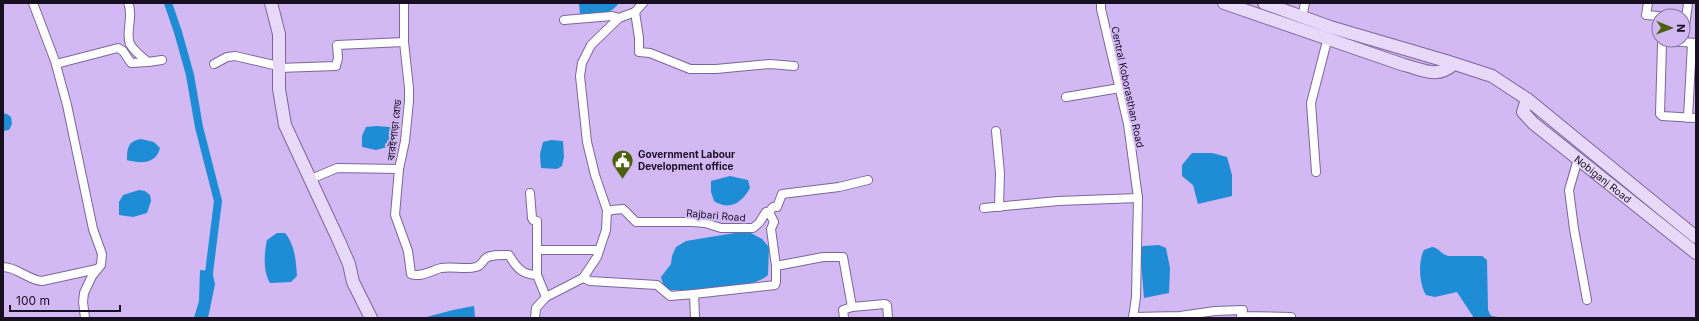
<svg xmlns="http://www.w3.org/2000/svg" width="1699" height="321" font-family="Inter,'Noto Sans Bengali',sans-serif">
<style>
.water{fill:#1e8dd6}
.lines{fill:none;stroke-linecap:round;stroke-linejoin:round}
.canal{stroke:#1e8dd6;stroke-width:8}
.street-casing{stroke:#7d669a;stroke-width:10}
.secondary-casing{stroke:#7d669a;stroke-width:14}
.street{stroke:#fff;stroke-width:8}
.secondary{stroke:#e8d9f9;stroke-width:12}
.labels{text-anchor:middle;stroke-width:4;stroke-linejoin:round;paint-order:stroke}
.street-label{font-size:10px;fill:#180f23;stroke:#d2b9f3}
.poi-label{font-size:10px;font-weight:bold;fill:#180f23;stroke:#d2b9f3;text-anchor:start}
</style>
<rect width="100%" height="100%" fill="#d2b9f3"/>
<g class="water">
<path d="M579,3h40c-9,12 -24,15 -39,11z"/>
<polygon points="3,113 7,114 11,117 12,124 9,130 3,131"/>
<polygon points="376,126 389,127 396,131 395,142 391,146 376,150 362,147 362,136 366,127"/>
<path d="M141,139l13,3 6,6c-4,16 -19,16 -33,12 0,-12 1,-19 14,-21z"/>
<polygon points="551,140 563,141 564,157 562,166 557,169 541,168 540,154 543,142"/>
<polygon points="1192,153 1212,153 1227,157 1232,175 1232,196 1198,204 1193,185 1182,176 1182,165"/>
<path d="M730,176l18,4 2,8c-8,15 -21,23 -36,13l-3,-9v-11z"/>
<polygon points="139,190 145,191 150,195 151,201 147,213 133,217 119,215 119,202 123,195"/>
<path d="M747,231l15,8 7,8 -1,28c-16,15 -76,16 -99,15l-6,-6 -2,-7 10,-13 1,-8 4,-9 10,-6z"/>
<path d="M277,233h8c10,12 11,28 12,43l-6,6 -21,1c-7,-12 -6,-29 -3,-43z"/>
<polygon points="1159,245 1166,248 1170,268 1169,293 1144,298 1140,249 1143,246"/>
<path d="M1432,247c7,1 9,7 16,9h34l5,4 1,50 3,6 15,2h-32l-17,-26 -22,5 -9,-2c-7,-11 -8,-34 -2,-45z"/>
<polygon points="200,270 212,271 215,284 208,318 194,318 199,301"/>
<polygon points="474,306 475,318 423,318 453,310"/>
</g>
<g class="lines">
<polyline class="canal" points="168,3 178,32 190,75 199,127 218,201 208,281"/>
<defs>
<g id="street">
<polyline points="33,3 55,61 67,105 93,229 102,254 101,265 92,276 84,293 83,302 85,318"/>
<path d="M128,3c6,12 -3,31 2,41 4,7 12,13 18,18l14,-2"/>
<polyline points="1101,3 1101,9 1128,124 1138,198 1136,297 1133,318"/>
<polyline points="1648,3 1646,15 1659,16"/>
<polyline points="635,12 639,38 639,52 650,53 690,69 716,69 770,64 794,66"/>
<polyline points="1302,17 1305,3"/>
<polyline points="564,20 612,16 619,18"/>
<polyline points="1683,42 1688,3"/>
<polyline points="1696,43 1666,41 1662,43 1660,114 1662,116 1696,118"/>
<polyline points="56,64 118,48 123,51 131,63 148,62"/>
<polyline points="214,64 227,57 235,56 278,66"/>
<polyline points="279,68 336,66 338,58 337,45 404,42"/>
<polyline points="1066,97 1120,88"/>
<polyline points="1688,118 1692,43"/>
<polyline points="996,131 1000,173 999,207"/>
<polyline points="1578,159 1569,190 1574,229 1587,300"/>
<path d="M399,169l-4,46 13,36 3,23c9,4 22,-4 30,-6 12,-2 24,2 35,-1 5,-1 6,-5 9,-8 5,-5 17,-4 24,-4 7,12 13,20 28,20"/>
<polyline points="1316,172 1311,103 1328,37"/>
<polyline points="311,179 337,168 399,169 405,141 409,101 409,88 404,42 404,3"/>
<polyline points="530,193 532,218 533,220 537,221 537,275 546,297"/>
<polyline points="984,208 1058,201 1138,198"/>
<polyline points="607,212 612,210 623,209 636,222 693,222 705,223 721,228 753,228 759,223 766,212 769,212 774,222 771,229 776,266 823,257 843,257 852,307 843,310 844,318"/>
<polyline points="769,212 773,207 777,207 782,194 839,187 868,180"/>
<polyline points="537,250 599,250"/>
<path d="M3,267c14,0 25,13 39,14l55,-12"/>
<polyline points="583,278 590,281 657,285 670,296 694,294 695,318"/>
<polyline points="694,294 775,285 776,282 776,266"/>
<polyline points="852,307 885,304 887,305 888,318"/>
<polyline points="1133,317 1180,316 1215,311 1243,310 1241,316 1291,317"/>
<polyline points="535,318 536,308 546,297 583,278 597,257 606,230 607,210 595,175 587,142 580,76 582,63 591,45 619,18 635,12 643,3"/>
</g>
<g id="secondary">
<polyline points="271,3 279,34 279,89 285,125 339,241 349,264 353,282 371,318"/>
<path d="M1224,3l180,62c21,5 32,14 50,-1"/>
<polyline points="1264,3 1330,27 1446,61 1492,76 1527,99 1696,237"/>
<path id="s1" d="M1527,99l-4,13 10,11 163,130"/>
</g>
</defs>
<use href="#street" class="street-casing"/>
<use href="#secondary" class="secondary-casing"/>
<use href="#street" class="street"/>
<use href="#secondary" class="secondary"/>
</g>
<defs>
<symbol id="civic-pin" viewBox="-11 -11 22 30"><path d="M0 17L-7.5 6A9.5 9.5 0 1 1 7.5 6Z" fill="#4b610d" stroke="#d2b9f3"/><path d="M-.6-6.5H3V-4.5H.6V-3L4-1V1h2V6H-6V1h2V-1L-.6-3ZM-1.2 2.5V6h2.4V2.5Z" fill="#fff"/></symbol>
</defs>
<g fill-rule="evenodd">
<use href="#civic-pin" x="610" y="148" width="25" height="34"/>
</g>
<g class="labels">
<g class="street-label">
<text transform="translate(1128 87) rotate(78)" y="4">Central Koborasthan Road</text>
<text transform="translate(394 130) rotate(-83)" y="4">বারইপাড়া রোড</text>
<text dy="4" stroke="none"><textPath href="#s1" startOffset="118">Nobiganj Road</textPath></text>
<text transform="translate(716 215) rotate(5)" y="4">Rajbari Road</text>
</g>
<g class="poi-label">
<text x="638" y="158">Government Labour<tspan x="638" dy="12">Development office</tspan></text>
</g>
</g>
<rect width="1699" height="321" fill="none" stroke="#180f23" stroke-width="8"/>
<g transform="translate(1671 28) rotate(91)"><circle r="19" fill="#d2b9f3" stroke="#8875a0"/>
<path d="M0-3L7 15L0 10L-7 15Z" fill="#4b610d"/>
<text y="-6" font-size="11" font-weight="bold" text-anchor="middle" fill="#180f23">N</text>
</g>
<path d="M10 305v6h110v-6" fill="none" stroke="#180f23" stroke-width="2"/>
<text x="16" y="305" font-size="12" fill="#180f23" stroke="#d2b9f3" stroke-width="3" paint-order="stroke">100 m</text>
</svg>
